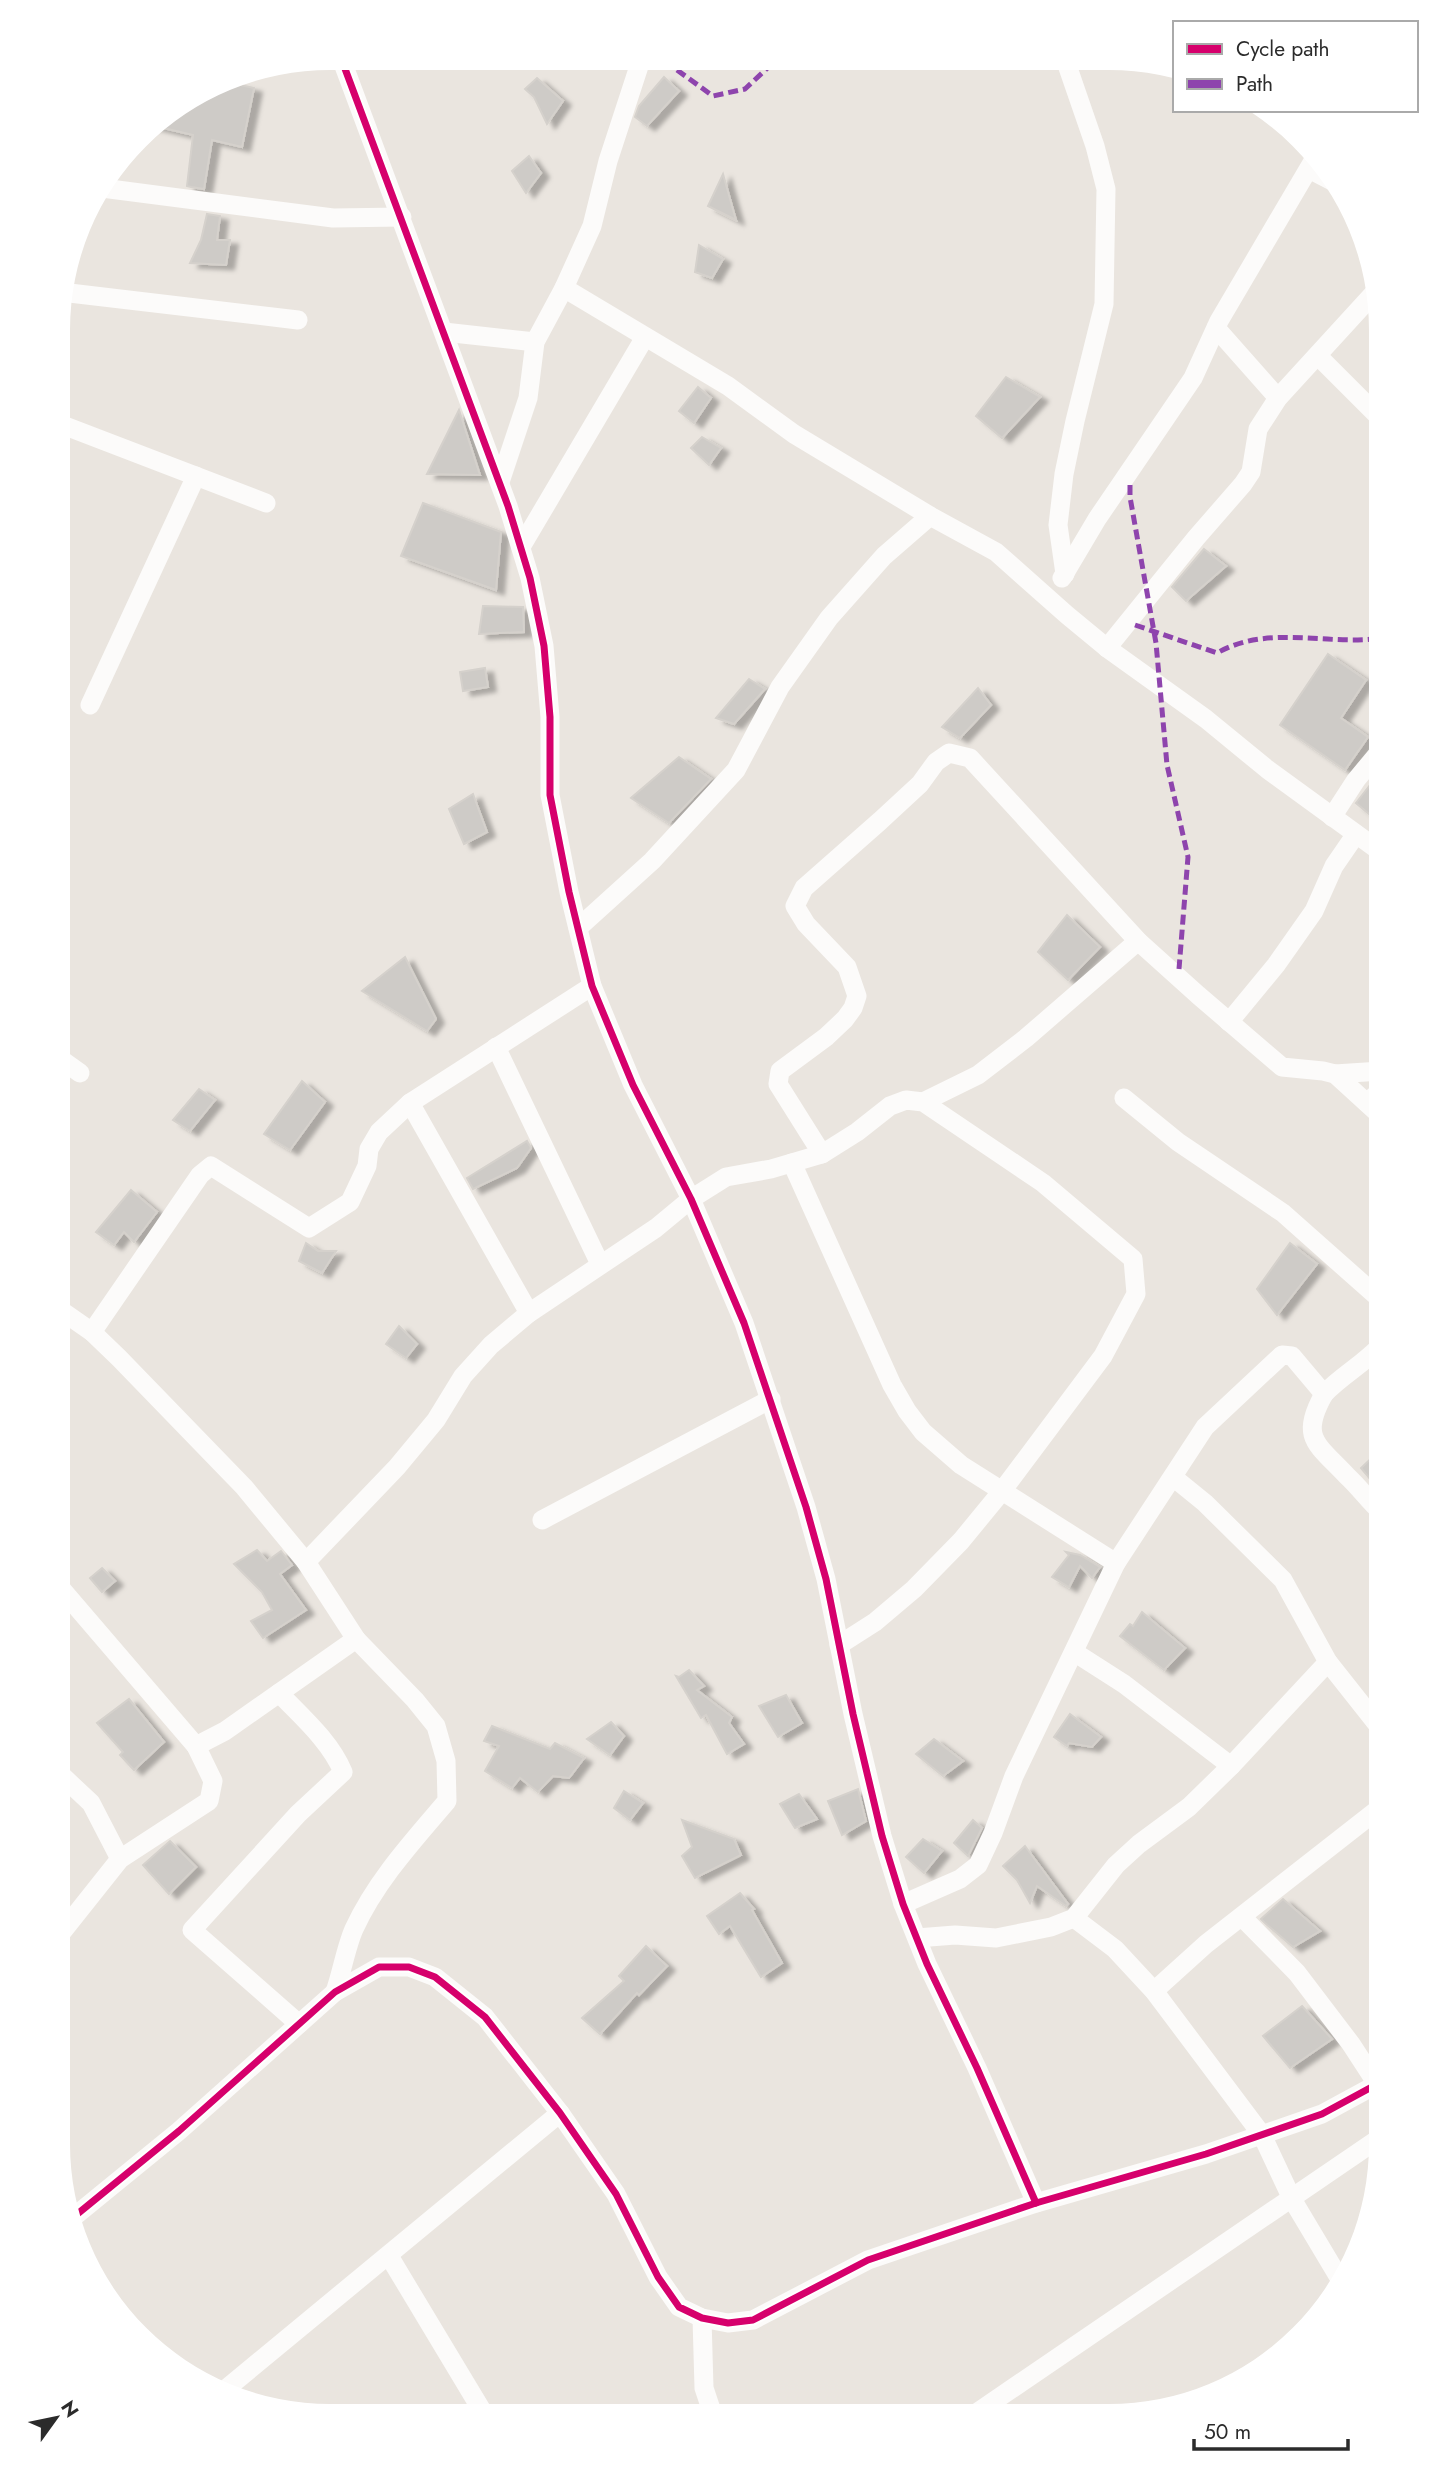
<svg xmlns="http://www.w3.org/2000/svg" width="1439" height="2474" font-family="Jost,sans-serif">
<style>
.building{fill:#cecbc7;stroke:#d5d1cc;stroke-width:2;filter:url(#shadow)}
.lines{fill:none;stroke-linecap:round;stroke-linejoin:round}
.street{stroke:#fcfbfa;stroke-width:19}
.quiet{stroke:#8e44ad;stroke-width:5;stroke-dasharray:10 5;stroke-linecap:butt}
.cycleway-casing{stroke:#fff;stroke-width:11}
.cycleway{stroke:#d6006c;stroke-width:7}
</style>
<defs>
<filter id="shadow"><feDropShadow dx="8" dy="4.5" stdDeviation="2" flood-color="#0004"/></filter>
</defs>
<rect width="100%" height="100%" fill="#eae5df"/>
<g class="building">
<polygon points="664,77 679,91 647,126 635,117 639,106"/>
<polygon points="537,78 563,101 547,124 534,97 525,89"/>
<polygon points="222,81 254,88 242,147 212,140 204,189 191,187 187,186 193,135 151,125"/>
<polygon points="529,156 541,173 526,193 512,171"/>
<polygon points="723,174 736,220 708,206"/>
<polygon points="207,214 220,216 217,240 230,240 226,265 190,263 201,240"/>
<polygon points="699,245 723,259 712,278 695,272"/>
<polygon points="1006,377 1040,397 1002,438 976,416"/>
<polygon points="698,387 711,398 694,423 679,411"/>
<polygon points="459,410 480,475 427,474"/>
<polygon points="702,437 721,448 709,465 691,448"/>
<polygon points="423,503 501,532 496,590 401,556"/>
<polygon points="1204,549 1226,566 1186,601 1172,587"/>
<polygon points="483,606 523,607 524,632 479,634"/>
<polygon points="1328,654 1366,680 1341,718 1368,737 1345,770 1280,725"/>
<polygon points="485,668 488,687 463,691 460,672"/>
<polygon points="749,679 765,689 734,724 716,718"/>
<polygon points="978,688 991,705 960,738 942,727"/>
<polygon points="679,757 711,779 669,823 631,798"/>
<polygon points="1381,771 1381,824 1356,803"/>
<polygon points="473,794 487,832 464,844 449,809"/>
<polygon points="1067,915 1100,947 1068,980 1038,952"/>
<polygon points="405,957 436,1019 427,1031 362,991"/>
<polygon points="302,1081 325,1102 290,1150 264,1134"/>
<polygon points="199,1089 215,1100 190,1131 173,1120"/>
<polygon points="527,1141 531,1148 517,1168 473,1189 467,1178"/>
<polygon points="131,1190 157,1212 134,1242 124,1232 114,1245 96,1232"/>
<polygon points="306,1243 318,1251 336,1251 322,1273 299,1261"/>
<polygon points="1290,1243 1317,1264 1277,1315 1257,1289"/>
<polygon points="399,1326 417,1344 406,1358 386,1344"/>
<polygon points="1381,1449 1381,1492 1361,1468"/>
<polygon points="257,1550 267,1561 281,1551 292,1565 280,1574 306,1610 263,1638 251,1621 272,1610 262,1592 234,1564"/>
<polygon points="1066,1552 1080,1555 1100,1567 1092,1578 1080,1566 1069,1587 1052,1577 1069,1555"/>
<polygon points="102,1568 115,1581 102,1592 90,1578"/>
<polygon points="1142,1612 1185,1648 1164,1670 1120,1636 1130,1624 1133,1626"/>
<polygon points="689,1670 704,1686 697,1690 732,1717 729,1723 744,1744 727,1754 706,1715 701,1718 676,1676 679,1677"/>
<polygon points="786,1695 802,1723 778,1737 759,1706"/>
<polygon points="129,1699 164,1742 134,1770 120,1755 123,1752 97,1723"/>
<polygon points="1070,1714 1101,1737 1092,1747 1069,1743 1067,1746 1054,1737"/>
<polygon points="611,1722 624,1736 610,1755 587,1739"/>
<polygon points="492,1726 550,1749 555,1743 584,1758 569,1778 553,1776 538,1792 520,1778 512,1788 485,1771 499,1746 484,1741"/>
<polygon points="934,1739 963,1761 943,1776 916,1754"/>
<polygon points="858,1789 866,1821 842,1835 828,1801"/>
<polygon points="624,1791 643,1803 630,1820 614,1808"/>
<polygon points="799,1794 817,1819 795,1828 780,1804"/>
<polygon points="682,1820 734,1839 741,1855 695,1878 682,1856 692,1847"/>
<polygon points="973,1820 982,1828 968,1856 954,1843"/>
<polygon points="923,1839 942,1851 924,1873 906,1857"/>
<polygon points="170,1841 196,1867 169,1894 143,1865"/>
<polygon points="1025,1846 1068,1904 1066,1906 1037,1886 1030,1903 1017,1880 1003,1866"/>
<polygon points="740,1893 754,1909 752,1910 782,1963 761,1977 730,1926 719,1934 707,1916"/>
<polygon points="1283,1899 1320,1931 1293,1947 1265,1923 1261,1919"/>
<polygon points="646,1946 667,1966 639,1995 637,1993 600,2034 582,2018 624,1981 619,1976"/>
<polygon points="1302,2006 1332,2039 1290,2068 1263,2036"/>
</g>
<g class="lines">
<g class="street">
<polyline points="341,58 508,506 530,578 544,646 550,717 550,795 569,892 592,986 633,1085 691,1199 744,1323 806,1507 826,1579 853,1714 882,1836 903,1904 927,1964 977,2068 1036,2203"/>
<polyline points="1309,169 1338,184"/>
<polyline points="102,188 333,218 402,217"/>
<polyline points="564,288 728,386 794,434 930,516 996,552 1067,615 1107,648 1206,719 1267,769 1381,852"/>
<polyline points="61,292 298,320"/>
<polyline points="1216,328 1278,398"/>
<polyline points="444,332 535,342"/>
<polyline points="1318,356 1381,419"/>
<polyline points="60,424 266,503"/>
<polyline points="500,482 528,398 535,342 564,288 592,226 608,161 641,60"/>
<polyline points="521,547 645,337"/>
<polyline points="1065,574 1058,525 1064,474 1075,421 1104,304 1106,189 1095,146 1066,62"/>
<polyline points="1062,578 1097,519 1193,378 1219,321 1316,156"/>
<polyline points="1107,648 1196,538 1243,484 1251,472 1258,429 1278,398 1375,292"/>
<polyline points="90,705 196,476"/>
<polyline points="1332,817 1356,780 1381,750"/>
<polyline points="578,928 652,861 736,770 780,687 829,618 884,556 930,516"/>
<polyline points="1229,1022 1276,965 1314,911 1334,866 1356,834"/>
<polyline points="496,1047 600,1264"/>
<polyline points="59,1058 80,1073"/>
<polyline points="1335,1074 1381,1071"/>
<polyline points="1124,1098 1178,1142 1283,1213 1381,1300"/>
<polyline points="923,1102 978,1075 1026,1038 1138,941"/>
<polyline points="410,1103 529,1313"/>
<polyline points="1367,1103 1381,1090"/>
<polyline points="822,1154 778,1084 780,1071 826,1037 845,1019 853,1008 857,996 847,967 806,924 795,906 804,888 880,821 920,784 936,762 949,753 970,758 1138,941 1198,995 1282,1067 1323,1071 1335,1074 1381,1116"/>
<polyline points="792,1163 892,1385 907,1411 923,1432 961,1465 1116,1563"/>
<path d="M59,1309l33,23 27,26 125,129 62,75 50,77 59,61 21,26 10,35 1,40c-34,40 -71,80 -93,128 -8,18 -12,43 -19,63"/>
<polyline points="92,1332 200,1175 211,1166 309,1228 350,1202 367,1166 369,1149 379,1132 410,1103 592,986"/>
<path d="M1324,1394c-25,44 -7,50 23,82 12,11 22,25 34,36"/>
<polyline points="1173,1477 1205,1503 1283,1580 1328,1662 1381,1729"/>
<polyline points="542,1520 771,1399"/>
<polyline points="306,1562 397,1467 436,1420 463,1376 491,1345 529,1313 656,1228 691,1199 726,1177 771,1169 822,1154 857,1132 890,1106 906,1100 923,1102 1043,1183 1133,1259 1136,1294 1103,1356 1002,1491 961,1541 914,1589 875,1622 839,1645"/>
<polyline points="58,1585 196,1746"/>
<polyline points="1074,1652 1124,1684 1231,1766"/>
<path d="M279,1693c23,24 51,48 64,79l-45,42 -106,116 107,94"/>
<polyline points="58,1772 91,1803 120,1859"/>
<path d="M903,1904l57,-25 18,-14 15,-32 21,-57 102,-213 89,-136 77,-72 10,1 32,38c18,-19 40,-30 57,-49"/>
<polyline points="1242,1917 1297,1973 1351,2044 1377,2084"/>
<polyline points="1074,1918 1115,1949 1154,1991 1262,2135 1292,2199 1341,2281"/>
<polyline points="58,1937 120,1859 209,1801 213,1781 196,1746 225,1731 356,1639"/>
<polyline points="917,1938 955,1935 996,1938 1051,1927 1074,1918 1116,1865 1139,1844 1189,1807 1231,1766 1328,1662"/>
<polyline points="1154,1991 1206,1944 1381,1807"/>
<polyline points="70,2220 179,2131 335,1992 379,1967 409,1967 435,1977 485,2017 560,2113 616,2194 658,2277 679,2307 702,2318 728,2323 753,2320 868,2260 1036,2203 1206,2154 1322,2114 1381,2082"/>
<polyline points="389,2256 484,2414"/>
<polyline points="702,2318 704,2388 713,2415"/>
<polyline points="221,2393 560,2113"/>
<polyline points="972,2416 1381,2137"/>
</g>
<g class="quiet">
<polyline points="677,70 713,96 745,89 775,61"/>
<polyline points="1130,485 1130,497 1156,643 1167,765 1188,857 1179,969"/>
<path d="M1135,625l82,28c51,-29 109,-7 164,-15"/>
</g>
<defs>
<g id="cycleway">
<polyline points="341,58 508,506 530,578 544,646 550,717 550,795 569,892 592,986 633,1085 691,1199 744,1323 806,1507 826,1579 853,1714 882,1836 903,1904 927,1964 977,2068 1036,2203"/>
<polyline points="70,2220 179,2131 335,1992 379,1967 409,1967 435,1977 485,2017 560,2113 616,2194 658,2277 679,2307 702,2318 728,2323 753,2320 868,2260 1036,2203 1206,2154 1322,2114 1381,2082"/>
</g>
</defs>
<use href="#cycleway" class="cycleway-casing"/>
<use href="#cycleway" class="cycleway"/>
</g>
<path d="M0 0H1439V2474H0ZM330 70H1109A260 260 0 0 1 1369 330V2144A260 260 0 0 1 1109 2404H330A260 260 0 0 1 70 2144V330A260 260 0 0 1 330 70Z" fill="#fff" fill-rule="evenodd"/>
<rect x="1173" y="21" width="245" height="91" fill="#ffffff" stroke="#aaaaaa" stroke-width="2"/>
<rect x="1187" y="44" width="35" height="10" fill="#d6006c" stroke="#aaaaaa" stroke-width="2"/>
<text x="1236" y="56" font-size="21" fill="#2b2b2b">Cycle path</text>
<rect x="1187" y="79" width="35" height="10" fill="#8e44ad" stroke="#aaaaaa" stroke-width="2"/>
<text x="1236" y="91" font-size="21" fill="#2b2b2b">Path</text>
<g transform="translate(56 2418) rotate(57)" stroke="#ffffff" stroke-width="5" paint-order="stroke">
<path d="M0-5L12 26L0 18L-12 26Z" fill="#2b2b2b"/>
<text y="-10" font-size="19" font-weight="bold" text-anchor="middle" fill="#2b2b2b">N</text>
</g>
<path d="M1194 2439v10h154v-10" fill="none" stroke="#2b2b2b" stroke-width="3.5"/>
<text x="1204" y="2439" font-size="21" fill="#2b2b2b" stroke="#ffffff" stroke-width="5" paint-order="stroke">50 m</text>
</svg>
